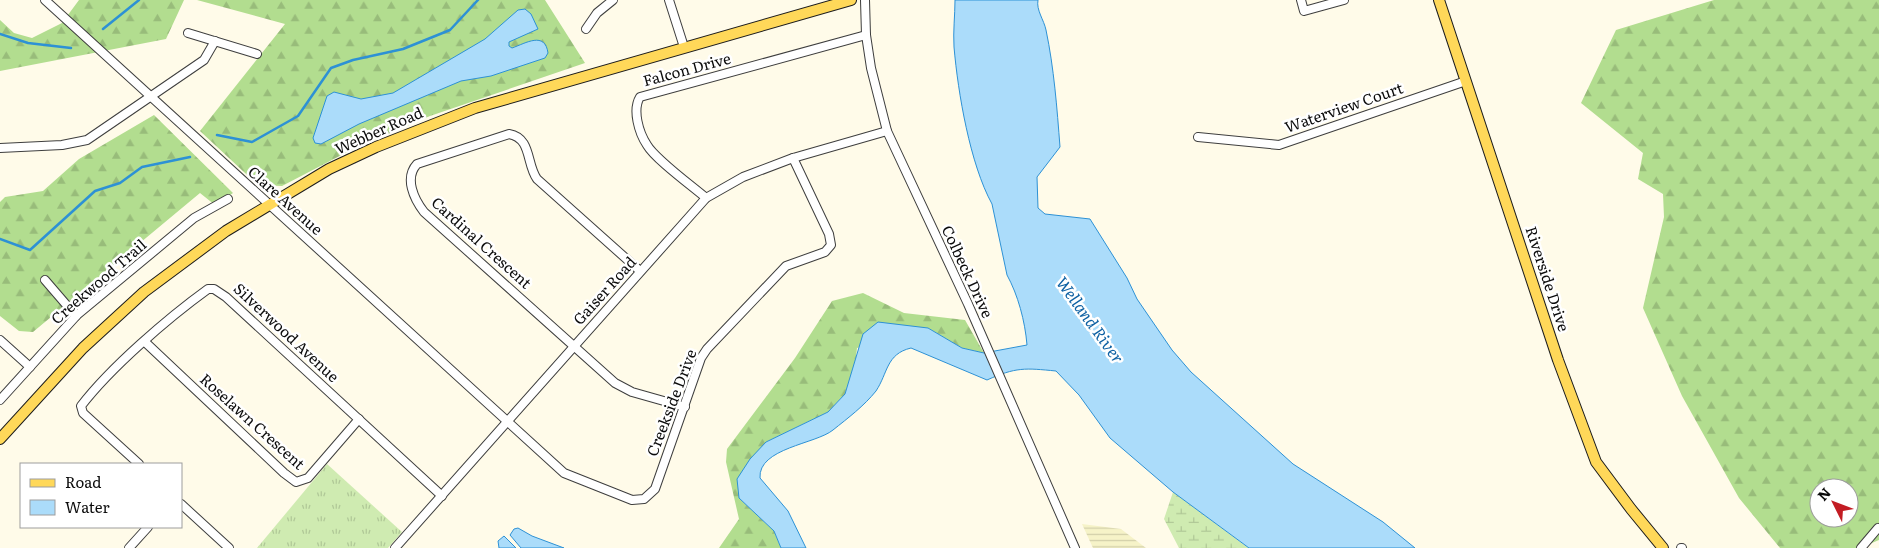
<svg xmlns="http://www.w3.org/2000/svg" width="1879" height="548" font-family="Literata,serif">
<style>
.farmland{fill:url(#farmland-rules)}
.grass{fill:url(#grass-tufts)}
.forest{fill:url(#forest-firs);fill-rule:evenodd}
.wetland{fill:url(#wetland-marsh)}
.water{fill:#abdcfa;stroke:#2d91d5}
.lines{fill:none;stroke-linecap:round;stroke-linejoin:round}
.stream{stroke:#2d91d5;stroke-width:2.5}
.minor-casing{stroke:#3e3e3e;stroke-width:10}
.major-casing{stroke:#1c1c1c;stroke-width:12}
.minor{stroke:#fff;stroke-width:8}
.major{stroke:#ffd859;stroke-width:10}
.labels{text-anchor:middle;stroke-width:5;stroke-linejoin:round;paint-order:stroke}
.street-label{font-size:15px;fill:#0b0b0b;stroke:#fff}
.water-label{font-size:16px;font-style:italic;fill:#0e61a3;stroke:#fff}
</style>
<defs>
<pattern id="farmland-rules" width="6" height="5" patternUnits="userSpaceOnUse" patternTransform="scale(1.25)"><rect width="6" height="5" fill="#f6f3c8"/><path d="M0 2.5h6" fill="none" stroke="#d2cfaa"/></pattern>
<pattern id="grass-tufts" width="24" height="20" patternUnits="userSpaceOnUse" patternTransform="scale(1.25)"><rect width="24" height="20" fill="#cfebb1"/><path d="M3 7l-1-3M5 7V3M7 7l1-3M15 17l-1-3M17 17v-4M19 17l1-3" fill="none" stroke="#b0c897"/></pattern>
<pattern id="forest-firs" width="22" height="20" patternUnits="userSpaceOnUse" patternTransform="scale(1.25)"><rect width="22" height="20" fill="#b2dd8f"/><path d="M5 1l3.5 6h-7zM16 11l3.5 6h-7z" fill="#98bc7a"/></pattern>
<pattern id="wetland-marsh" width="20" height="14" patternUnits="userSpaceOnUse" patternTransform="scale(1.25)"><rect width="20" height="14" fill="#cfebb1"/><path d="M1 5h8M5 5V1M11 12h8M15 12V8" fill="none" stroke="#b0c897"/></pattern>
</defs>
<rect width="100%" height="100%" fill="#fffbe9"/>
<polygon class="farmland" points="1082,524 1121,529 1146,548 1093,548"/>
<polygon class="grass" points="327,464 402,532 388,548 257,548"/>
<g class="forest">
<polygon points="79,0 184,0 166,39 0,71 0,20 14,33 32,38 62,23"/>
<polygon points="197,0 545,0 585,63 430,116 355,148 282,186 258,185 200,131 285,24"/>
<path d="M1714,0h165v540l-19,8h-80l-41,-50 -57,-102 -39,-88 21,-91 -1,-23 -25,-15 5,-26 -62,-50 35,-73zM1819,488h30v30h-30z"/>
<polygon points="154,115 233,193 215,205 200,193 33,332 19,331 0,316 0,202 5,197 43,191 79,159"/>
<polygon points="863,293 904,313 965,320 984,353 962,348 928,328 857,348 855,366 845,394 828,412 766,442 739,498 774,531 781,548 719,548 739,519 726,462 727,449 795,358 832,301"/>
</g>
<polygon class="wetland" points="1173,492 1243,544 1249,548 1179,548 1164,519"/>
<g class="water">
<path d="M955,0h83c-2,10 6,20 8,30 8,38 11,78 14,117l-23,30 1,31 7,6 45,5 37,59 10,21 35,51 19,22 102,92 90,58 32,26h-166l-76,-56 -63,-54 -31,-43 -23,-24c-31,-3 -40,-4 -69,9l-76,-32c-25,6 -23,25 -35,43 -12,15 -28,27 -43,39 -17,14 -75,18 -73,48l28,33 18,37h-25l-7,-17 -35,-33 -2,-19 13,-20 16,-17 62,-30 17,-18 18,-60 15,-12 50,6 34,20 22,5 43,-8c-2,-24 -9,-50 -20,-70l-15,-71c-22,-40 -34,-111 -38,-157 -1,-16 1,-32 1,-47z"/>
<path d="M525,9l6,5 7,15 -29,13v4l3,2c14,-5 33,-17 36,5l-3,5 -54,18 -30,5 -102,43 -38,20 -6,-1 -2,-5 14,-42 7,-4 27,7 32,-6 92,-54 33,-29z"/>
<polygon points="518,528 532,536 564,548 521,548 510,535 514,529"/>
<polygon points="504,536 516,548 499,548 498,541"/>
</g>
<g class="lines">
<g class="stream">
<polyline points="103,29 139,0"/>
<polyline points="0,34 28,43 71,48"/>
<polyline points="217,135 252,142 298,116 331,68 353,60 403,49 450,30 478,0"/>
<polyline points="0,239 30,250 95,191 120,183 142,167 190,157"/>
</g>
<defs>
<g id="minor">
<polyline points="45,0 564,473 632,500 644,499 655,489 701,358 707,349 786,266 825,252 831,245 829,234 793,158"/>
<polyline points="669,0 684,47"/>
<polyline points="865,0 866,35 871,68 887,131 968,304 1075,548"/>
<polyline points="1301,0 1304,11 1344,0"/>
<polyline points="586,29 597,13 613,0"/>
<polyline points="188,33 257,54"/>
<polyline points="1198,137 1279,145 1466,81"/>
<polyline points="0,148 62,145 87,140 204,60 215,41"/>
<path d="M706,198c-14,-12 -51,-39 -59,-53 -8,-12 -15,-35 -7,-48l226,-62"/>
<path d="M640,271l-103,-92c-11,-15 -5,-41 -28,-45l-92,30c-13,14 -3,35 7,48l191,171 17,9 53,15"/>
<polyline points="45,280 76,316"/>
<polyline points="0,340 30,367"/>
<polyline points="145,342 284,473 296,482 308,478 359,419"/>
<polyline points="0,400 77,315 194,218 228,199"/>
<path d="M139,464l-56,-51 -2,-7c30,-39 87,-88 127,-117h6l12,8 216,199"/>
<polyline points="181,504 229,548"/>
<polyline points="129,548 148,527"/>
<polyline points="395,548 706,198 743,177 793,158 887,131"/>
<polyline points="1681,548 1682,548"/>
<polyline points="1861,548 1878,528"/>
</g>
<g id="major">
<polyline points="1439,0 1558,360 1596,462 1631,509 1663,548"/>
<polyline points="0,439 83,348 144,292 226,231 329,169 376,147 475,108 851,0"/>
</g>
</defs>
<use href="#minor" class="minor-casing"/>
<use href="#major" class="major-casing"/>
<use href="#minor" class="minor"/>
<use href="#major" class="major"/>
</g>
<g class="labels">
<g class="street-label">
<text transform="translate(687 70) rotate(-15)" y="5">Falcon Drive</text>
<text transform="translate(1344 108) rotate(-19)" y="5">Waterview Court</text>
<text transform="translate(379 131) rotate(-24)" y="5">Webber Road</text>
<text transform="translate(285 201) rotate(42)" y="5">Clare Avenue</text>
<text transform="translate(481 243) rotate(42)" y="5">Cardinal Crescent</text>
<text transform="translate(967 272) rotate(65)" y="5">Colbeck Drive</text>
<text transform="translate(1547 279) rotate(72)" y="5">Riverside Drive</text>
<text transform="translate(99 282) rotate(-41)" y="5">Creekwood Trail</text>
<text transform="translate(605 291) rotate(-48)" y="5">Gaiser Road</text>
<text transform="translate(286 333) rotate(43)" y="5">Silverwood Avenue</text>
<text transform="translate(672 403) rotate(-69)" y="5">Creekside Drive</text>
<text transform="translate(252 422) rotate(42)" y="5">Roselawn Crescent</text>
</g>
<g class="water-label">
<text transform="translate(1090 320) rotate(54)" y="6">Welland River</text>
</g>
</g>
<rect x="20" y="463" width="162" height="65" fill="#ffffff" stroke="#9d9d9d"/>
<rect x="30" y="479" width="25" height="8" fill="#ffd859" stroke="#9d9d9d"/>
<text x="65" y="488" font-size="15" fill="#0b0b0b">Road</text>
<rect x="30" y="500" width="25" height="15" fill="#abdcfa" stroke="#9d9d9d"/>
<text x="65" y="513" font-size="15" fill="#0b0b0b">Water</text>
<g transform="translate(1834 503) rotate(312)"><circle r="24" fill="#ffffff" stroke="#9d9d9d"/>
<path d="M0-4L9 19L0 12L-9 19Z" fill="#c31c23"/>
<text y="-8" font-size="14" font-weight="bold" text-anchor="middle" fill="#0b0b0b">N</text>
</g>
</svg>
